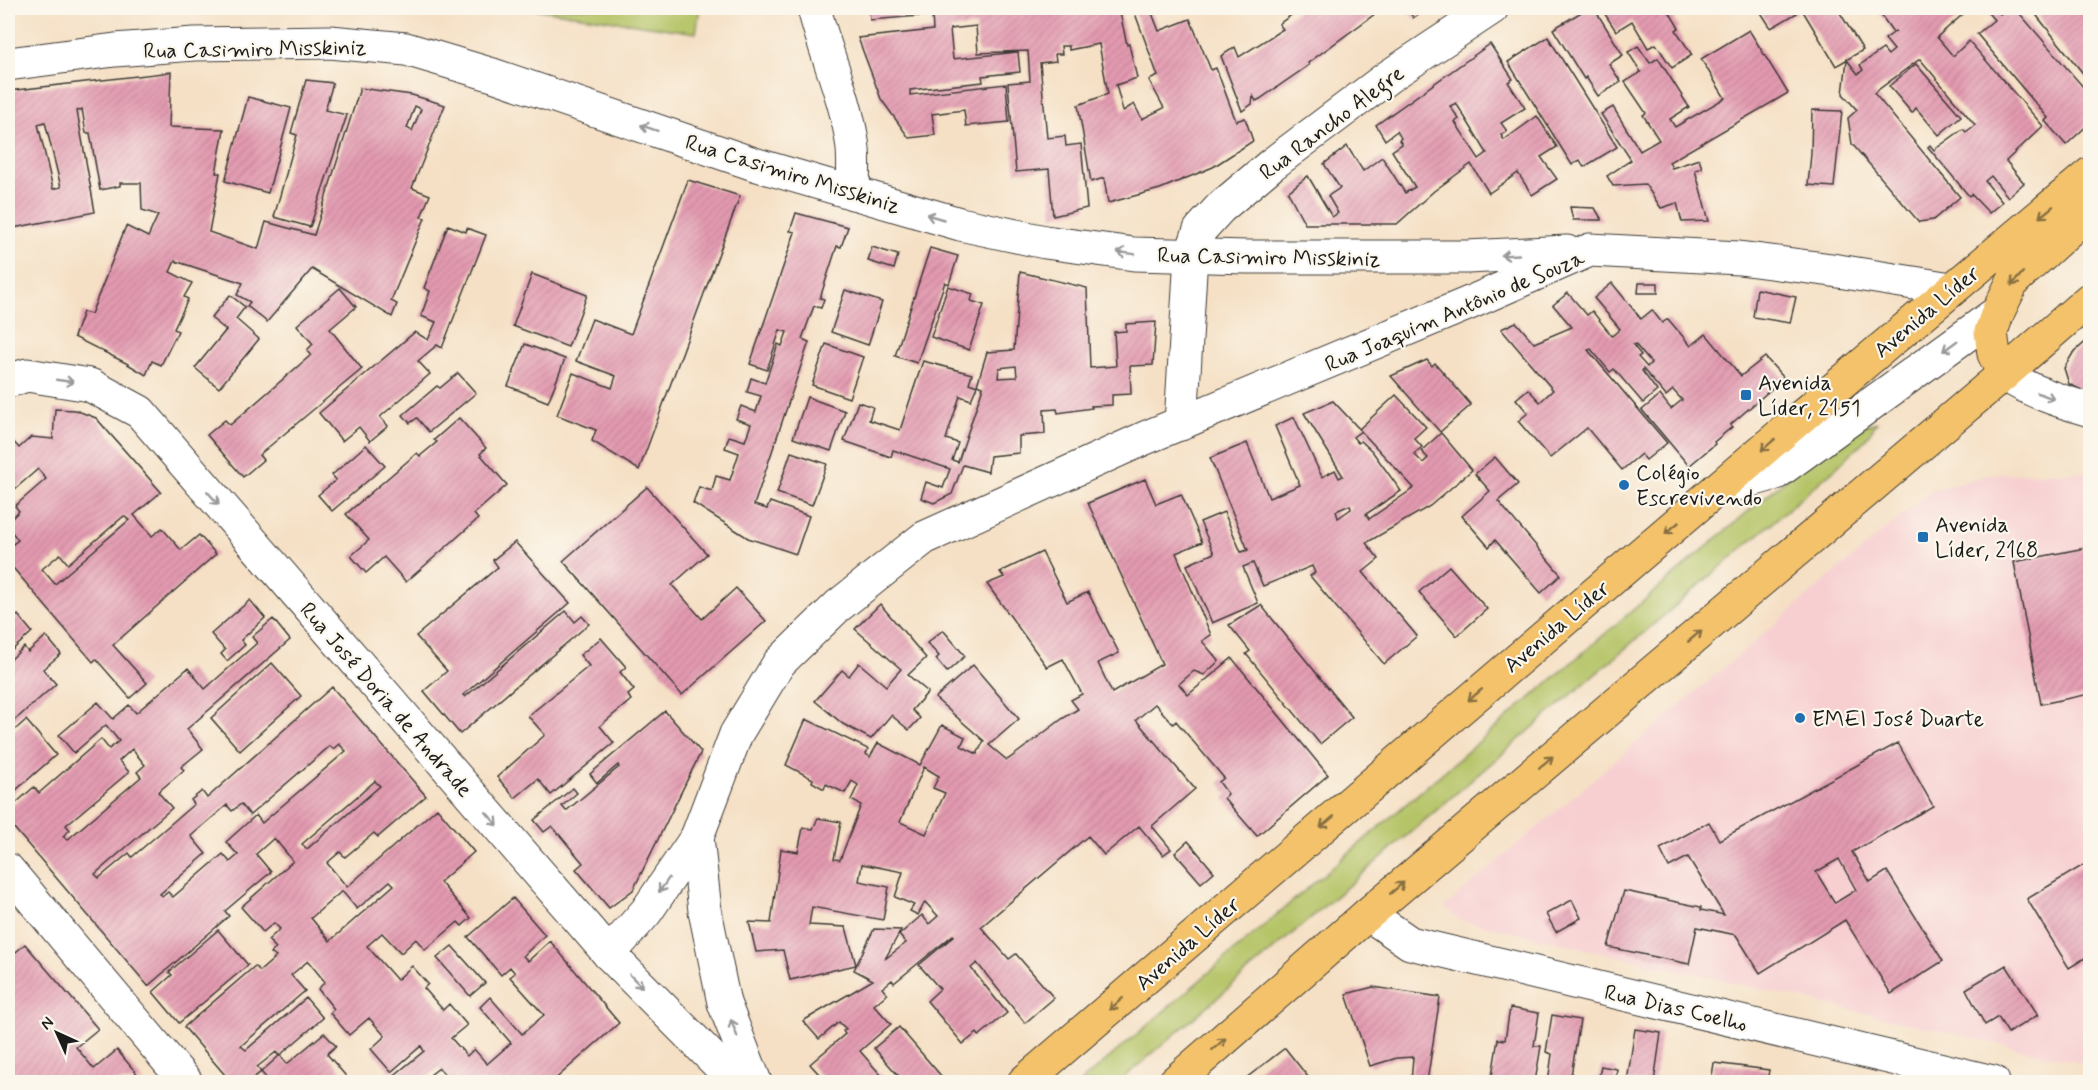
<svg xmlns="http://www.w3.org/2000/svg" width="2098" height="1090" font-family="Mynerve,sans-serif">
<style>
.built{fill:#f7cfd1}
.green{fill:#b6c467;stroke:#697042;stroke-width:1.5}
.building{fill:url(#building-hatch);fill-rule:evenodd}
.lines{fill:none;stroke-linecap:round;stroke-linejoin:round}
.minor-casing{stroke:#3d3935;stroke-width:35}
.major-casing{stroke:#3d3935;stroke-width:35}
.minor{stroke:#fff;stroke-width:33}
.major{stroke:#f3c26a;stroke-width:33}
.oneway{stroke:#999}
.oneway2{stroke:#886f43}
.poi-dot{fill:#1f6fb2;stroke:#fbf7ec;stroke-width:2}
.labels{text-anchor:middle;stroke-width:4.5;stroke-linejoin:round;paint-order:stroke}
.street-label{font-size:22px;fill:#1c1c1c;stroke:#fbf7ec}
.poi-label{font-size:22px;fill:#1c1c1c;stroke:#fbf7ec;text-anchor:start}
</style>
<defs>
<pattern id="building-hatch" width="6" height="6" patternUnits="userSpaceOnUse" patternTransform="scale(1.5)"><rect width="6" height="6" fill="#e39ab0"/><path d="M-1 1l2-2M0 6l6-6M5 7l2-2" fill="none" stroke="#c28497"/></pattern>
</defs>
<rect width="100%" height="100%" fill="#fbf7ec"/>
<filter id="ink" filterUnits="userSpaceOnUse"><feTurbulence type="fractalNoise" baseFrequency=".0167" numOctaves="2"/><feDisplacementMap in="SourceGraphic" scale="12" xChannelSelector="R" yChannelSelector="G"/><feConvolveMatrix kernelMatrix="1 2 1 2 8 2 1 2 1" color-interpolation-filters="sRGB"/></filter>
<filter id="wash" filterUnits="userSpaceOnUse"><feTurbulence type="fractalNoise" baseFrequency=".008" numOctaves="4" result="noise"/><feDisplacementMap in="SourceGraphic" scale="24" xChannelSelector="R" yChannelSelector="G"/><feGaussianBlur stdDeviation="1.35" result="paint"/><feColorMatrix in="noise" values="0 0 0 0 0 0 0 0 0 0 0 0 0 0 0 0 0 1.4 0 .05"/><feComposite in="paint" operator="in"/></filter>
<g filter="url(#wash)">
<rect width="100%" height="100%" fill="#f5e0c5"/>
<polygon class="built" points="2090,472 2090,1065 1460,920 1444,907 1932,490 1992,474"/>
<g class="green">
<polygon points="527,8 700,8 696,33"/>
<polygon points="1877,422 1865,440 1836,468 1119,1082 1081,1082 1820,450 1856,428"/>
</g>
<g id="blocks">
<g class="building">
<polygon points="869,8 1119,8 1127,45 1129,44 1137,78 1116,85 1123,111 1134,104 1142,119 1164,108 1149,80 1158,76 1133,8 1150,8 1159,31 1190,19 1211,70 1216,68 1236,121 1245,118 1253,141 1213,167 1160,189 1108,203 1104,178 1091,182 1078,105 1108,94 1099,44 1069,50 1069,46 1061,46 1062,54 1055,54 1056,61 1040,63 1047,138 1065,136 1066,146 1081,144 1087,208 1053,216 1049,169 1016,172 1008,83 1030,81 1028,51 978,53 976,26 950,29 953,59 1018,52 1020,72 982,76 983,82 910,90 910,95 1006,84 1009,122 966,126 964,110 932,114 935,135 909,138 881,99 858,38 933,30 932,15 870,20"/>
<polygon points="1301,8 1383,8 1308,63 1309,65 1260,99 1256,101 1253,96 1252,104 1242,111 1221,56 1235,47 1239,57 1283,29 1279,24"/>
<polygon points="1408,8 1428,8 1413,18"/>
<polygon points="1588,8 1594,8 1623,55 1609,64 1621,82 1598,96 1586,77 1584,79 1553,29"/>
<polygon points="1601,8 1667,8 1679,28 1676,30 1692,55 1672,68 1656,44 1648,48 1632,21 1616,31"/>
<polygon points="1758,8 1794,8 1797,13 1771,28"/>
<polygon points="1801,8 1837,8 1863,50 1836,66"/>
<polygon points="1876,8 1970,8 1937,37 1953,56 1969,41 2043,126 2006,161 2024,183 2008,197 1991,176 1985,181 2002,202 1989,213 1971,194 1969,196 1928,147 1930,145 1934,150 1963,129 1966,132 1975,125 1920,59 1874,93 1960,197 1933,220 1919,222 1852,144 1848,118 1857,110 1843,94 1847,60 1858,74 1863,70 1860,65 1883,49 1888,55 1894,50 1885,39 1896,31 1893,32"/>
<polygon points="1984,8 1995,8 2000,14 2009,8 2015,8 2084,88 2087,85 2089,88 2090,87 2090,123 2066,145 2045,121 2048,118 1977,34 1994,20"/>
<polygon points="2047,8 2090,8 2090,82 2037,16"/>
<polygon points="1749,30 1788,93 1669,162 1672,168 1699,159 1702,168 1695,170 1709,221 1682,222 1677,203 1661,208 1645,184 1613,186 1607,176 1631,160 1601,114 1613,107 1640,151 1659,140 1643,115 1646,113 1625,82 1641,72 1628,52 1638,46 1650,63 1658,58 1689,107 1670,119 1675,127 1725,98 1701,59"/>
<polygon points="1548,37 1617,147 1584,167 1580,160 1572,165 1508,62"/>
<path d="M1490,44l23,35 -5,3 17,26 -24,15 6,8 -6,4 3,5 33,-24 20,31 -16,10 16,22 -25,16 -14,-22 -29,20 -18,-29 -37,27 -37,33h-92l-17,-32 20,-16 24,41 6,-4 -10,-17 12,-8 -16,-24 23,-18 16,25 19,-14 23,36 10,-6 -23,-36 10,-7 -3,-4 2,-2 -4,-7 -12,9 -9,-15zM1456,103l31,50 -8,6 -24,-37 4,-3 -9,-13z"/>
<polygon points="1916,64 1961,116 1939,135 1916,108 1912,113 1889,86"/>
<path d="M171,72l-2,55 55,2 -8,44h4l-11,59 49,17 8,-27 48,13 46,-147 52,7 33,10 -33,83 18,7 -9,22 4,1 -34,83 6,3 -5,13 -80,-48 -45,53 -20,-16 3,-4 -13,-7 6,-12 -68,-22 -5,11 22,11 -8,14 4,2 -14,30 4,2 -17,34 -9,-4 -6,14 -20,-12 -52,-26 9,-25 8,2 35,-88 22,11 10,-22 -16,-5 -1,-27h-21v3l-20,4 -10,-57h-4l-4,-24 -5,2 18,101 -87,17v-138zM415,106l6,3 -9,22 -5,-3zM45,122l16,65 -8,2 -15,-65z"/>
<polygon points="306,80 333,83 325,110 347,115 310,227 274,217 297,135 291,133"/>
<polygon points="248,97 291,108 268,193 225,181"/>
<polygon points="1812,110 1842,111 1834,187 1808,185 1811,154"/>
<polygon points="688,180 740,196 639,470 592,441 596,430 557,415 573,373 612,388 616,376 576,361 592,319 631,334"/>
<polygon points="1570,207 1595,208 1602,220 1573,220"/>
<polygon points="796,213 848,227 841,247 837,246 820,298 824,299 821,308 814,306 802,339 809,342 754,505 767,509 770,502 809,516 796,554 748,538 693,503 699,487 712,491 716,476 730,480 739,453 725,448 729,436 745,441 751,424 736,419 741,406 756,412 761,396 747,392 751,378 765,383 778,344 782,346 787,332 780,330 767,370 750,364 795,232 790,231"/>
<polygon points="448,225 466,232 467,228 486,235 442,348 437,345 418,361 430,374 380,417 388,426 370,441 359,427 342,441 319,413 415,332 428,340 436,322 421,316 430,291 424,288"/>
<polygon points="872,247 898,255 894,269 868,261"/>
<polygon points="930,248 958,256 949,284 945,282 917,363 895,356"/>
<path d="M1020,272l67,16 3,80 26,-2 -2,-34 12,-1v-7l30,-2 -3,43 -23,1 1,28 -19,1v10l-21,1 1,2 -34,5 -1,-4 -13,1 1,24 -26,2v17l-29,3 -2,16 -25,-7 -11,29 -18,9 -13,-5 5,-16 17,6 7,-19 -57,-19 -2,7 -47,-16 14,-39 15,5 -4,13 31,10 23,-69 49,13 -3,9 8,3 -6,14 -11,-4 -14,43 12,4 -6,17 6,2 25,-75 -6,-2 10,-33 27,-2zM1016,366l1,11 -19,1 1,-10z"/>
<polygon points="532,274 587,295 568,347 513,326"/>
<path d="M1612,283l29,36 11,-9 10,13 6,-4 23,27 15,-12 35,42 24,-19 19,21 -54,47 2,2 -18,15 1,2 -26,22 -47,-56 18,-15 11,14 11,-9 -9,-10 -7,6 -23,-27 -1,2 15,20 -14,12 -29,-34 -4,3 -19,-23 -3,1 79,93 -21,17 -5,-6 -19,16 -35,-42 -37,30 -32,-37 10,-8 -12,-14 12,-10 12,13 13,-12 -52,-61 15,-7 18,21 38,-16 -19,-22 15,-12 19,22 5,-4 20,25 8,-7 -26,-31zM1635,344l16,19 -4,4 -9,-10 3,-2 -8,-10z"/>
<polygon points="1639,283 1658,283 1658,293 1638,293"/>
<polygon points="948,286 973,294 971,301 984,305 969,350 931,337"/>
<polygon points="340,288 356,307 330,329 362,369 259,455 263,460 243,477 207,435 225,420 230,425 311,355 307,350 313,344 297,325"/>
<polygon points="1757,289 1796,297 1790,323 1753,317"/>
<polygon points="845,290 882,302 868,345 831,332"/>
<polygon points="230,295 245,307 236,319 259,339 219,388 195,368 226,330 211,318"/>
<polygon points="2090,338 2090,394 2069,384 2064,368 2073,353"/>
<polygon points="525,344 565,359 548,402 508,386"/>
<polygon points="826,344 863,357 849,398 812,385"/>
<polygon points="1427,360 1432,366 1435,363 1471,405 1440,432 1391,376"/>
<polygon points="458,373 476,393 429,432 417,418 410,423 403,415 437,386 440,388"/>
<path d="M1396,395l30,32 -12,11 8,9 -8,7 9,9 5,-5 -7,-7 20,-18 31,37 -42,36 -64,37 13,16 -16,13 54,64 -33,28 -74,-88 5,-3 -3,-7 -49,20 -10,-23 -10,4 15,36 -46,20 -25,-58 27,-12 -14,-31 24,-10 17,40 7,-2 -38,-92 37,-15 22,55 31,-13 -25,-59 19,-9 28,60 13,-7 4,8 4,-2 -39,-63 29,-12 28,30 -8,6 5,6 3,-2 11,10 29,40 -35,23 3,5 45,-31 -55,-59zM1350,505l1,4 -13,9 -2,-7z"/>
<polygon points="807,397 845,411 831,451 793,438"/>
<path d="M55,409l20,1 21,8 65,74 -27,23 18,21 10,-8 19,22 18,-15 17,19 -103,91 34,38 -17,15 -34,-39 -3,3 -85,-100v-24l5,6 5,-4 -10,-13v-5l11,-11 -4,-5 31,-27 -8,-10 -23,20 -3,-4 -4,3v-46l3,-3 8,9 12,-11 22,2zM124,516l5,4 -74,64 -13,-15 18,-15 8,10z"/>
<polygon points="459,418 486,448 480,454 507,485 474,514 478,519 406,582 384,557 366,573 351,556 369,540 346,514 417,453 420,456 437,442 434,440"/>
<polygon points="366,445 385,466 332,511 318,495 336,480 332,475"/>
<polygon points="791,452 827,464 812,505 777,493"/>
<polygon points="1495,457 1518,484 1498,501 1561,575 1541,593 1495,540 1489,547 1462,516 1490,491 1475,474"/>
<path d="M1145,479l11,25 25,-10 21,48 -26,11 35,82 -9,6 17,20 -15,14 -10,-4 -15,13 9,11 44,-37 96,117 -71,61 -33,-38 4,-4 -9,-12 5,-4 -48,-57 -3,3 -18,-20 -19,16 59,69 -43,37 19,23 -8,6 -24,-29 -35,29 -16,-19 -107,91 28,32 7,-5 38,44 -29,25 -48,-60 -6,5 36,45 -28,23 -2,-3 -14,11 -36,-43 13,-12 -21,-24 35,-29 -1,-1 -59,48 -2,-3 -10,8 5,6 -13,11 17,19 -31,27 27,31h-61l-16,-18 35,-30 -2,-3 3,-2 -7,-7 -20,17 -16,-18 70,-41 -19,-10 20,-41 27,1 -16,29 21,-16 -7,-8 23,-20 7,9 9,-8 -13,-14 -7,13 -8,-4 4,-6 -19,-8 8,-25 -41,-8 -3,17 30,6 -6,33 -71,-13 -3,18 37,2 10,38 -66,15 -7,-30 -27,2 -7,-30 22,1 10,-74 17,3 5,-24 10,1 5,-11 23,4 -7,37 6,1 21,-55 -10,-5 7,-15 -6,-4 -7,12 -19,-9 -2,5 -12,-7 1,-3 -27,-14 20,-46 62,30 -2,5 4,3 8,-14 42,22 22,-40 23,12 -4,9 16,8 7,-13 -49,-43 38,-33 46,54 -30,26 18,15 10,-7 45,-34 16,-10 -7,-9 11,-6 -19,-35 -16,8 -60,-83 17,-7 -4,-5 42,-20 25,50 21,-10 31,61 -21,10 14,30 50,-29 -74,-161zM924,767l15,9 -6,12 12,5 -19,41 -26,-12z"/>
<polygon points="647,487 707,554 672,585 702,619 736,588 766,621 682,695 563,561"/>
<polygon points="515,542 570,603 463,695 465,697 566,611 575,622 582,616 589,624 460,734 424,691 447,671 416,636 498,567 493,560"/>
<polygon points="2090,547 2090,694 2041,704 2014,562"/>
<polygon points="1449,566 1487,609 1457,636 1419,592"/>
<polygon points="250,600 265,618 241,640 245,645 227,661 221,654 225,650 211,634"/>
<polygon points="880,604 926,658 908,675 928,692 912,710 920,718 909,730 891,715 871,739 843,724 815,701 842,670 849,676 859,663 886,686 901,669 855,629"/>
<polygon points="1261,605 1352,717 1320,744 1246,654 1250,651 1229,625"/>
<polygon points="18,615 32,632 8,654 8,624"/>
<path d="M273,619l17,21 -103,89 16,20 -22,18 3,3 -26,22 14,16 -77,66 4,4 30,-25 3,4 62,-53 -3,-4 11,-9 5,7 125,-111 94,109 -48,41 -4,-4 -29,24 -5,-5 -13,11 20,24 90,-79 37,44 -34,30 31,36 -9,8 -4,-4 -33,28 -9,-11 -15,14 -19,-20 -15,13 30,34 15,-14 16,18 -4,4 19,22 6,-6 18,21 -16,13 16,18 7,-7 13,15 24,-21 -31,-36 10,-10 32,37 22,-19 -34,-38 5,-4 -5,-6 -9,8 -33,-38 45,-39 32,37 -22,21 5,5 22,-20 69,82 -67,59h-100l-13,-14 -18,14h-35l38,-31 -3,-5 -30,26 -20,-23 14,-13 -16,-18 -20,17 -19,-22 4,-4 -16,-20 7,-7 -17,-21 -17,14 14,16 -64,55 5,4 60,-52 17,20 -44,38 -3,-4 -19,15 4,5 -13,10h-17l-47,-55 71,-61 5,5 16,-14 -5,-4 5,-5 -8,-8 12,-11 -6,-6 -11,9 -22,-25 52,-46 -19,-23 -18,16 15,18 -46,39 4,5 -81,70 -140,-165v-11l26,-23 5,6 62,-54 8,10 10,-8 -13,-16 -32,28 -15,-18 39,-33 15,17 16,-14 7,8 52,-45 17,21 52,-46 -5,-6zM339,744l7,7 -84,72 -6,-8 -30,27 12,13 -8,7 -7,-8 -50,43 -5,-5 -5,4 -3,-2 46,-40 -15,-18 36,-31 5,6 9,-7 9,11 80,-69 3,3zM132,749l13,16 -8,7 4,5 -74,63 -4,-4 7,-6 -4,-5 63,-53 -10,-11zM375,781l5,5 -73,63 -5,-5zM390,881l4,4 -64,56 -19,-23 31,-27 15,18z"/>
<polygon points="943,630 965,656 947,672 936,659 939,656 927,643"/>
<polygon points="46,636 61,654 43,669 56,684 8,726 8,662 24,647 28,652"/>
<polygon points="601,638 626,667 620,672 634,690 628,695 631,700 600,726 614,743 551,795 538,779 515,798 497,777 545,735 528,716 589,666 580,655"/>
<polygon points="272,663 301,696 240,751 211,718"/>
<polygon points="665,711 701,752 633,890 609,908 576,869 583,863 552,826 544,832 534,820 573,788 577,793 562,806 566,811 619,767 618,765 597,783 590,774"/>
<polygon points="26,720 56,755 8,797 8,736"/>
<path d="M1898,743l35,63 -81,46 18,30 17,-11 56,90 -52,33 -46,-74 -85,53 -24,-38 -39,-8 -8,37 -81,-17 16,-56 77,16v3l23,5 -36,-58 -19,10 -9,-18 49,-27 10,18zM1839,859l17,31 -21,13 -19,-31z"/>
<polygon points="1188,841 1214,872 1201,883 1175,853"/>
<polygon points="2090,861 2090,955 2069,968 2027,899"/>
<polygon points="1572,900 1581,918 1556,932 1546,914"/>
<polygon points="218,930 248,965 179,1023 153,992 172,975 169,972"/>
<polygon points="25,944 98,1029 76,1047 94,1069 117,1050 144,1082 8,1082 8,959"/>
<polygon points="452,946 485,983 470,996 437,958"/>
<polygon points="2006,965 2038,1015 2008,1033 1998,1017 1985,1025 1966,989"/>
<polygon points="1373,987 1440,997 1427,1082 1411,1082 1413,1057 1397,1058 1370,1066 1346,994"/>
<polygon points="1510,1008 1539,1013 1534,1046 1541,1046 1535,1082 1491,1082 1498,1039 1505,1040"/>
<polygon points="1552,1015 1580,1020 1570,1082 1548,1082 1552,1054 1546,1052"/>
<polygon points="899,1027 942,1077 936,1082 904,1082 874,1048"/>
<polygon points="1635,1029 1661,1033 1654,1082 1627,1082"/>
<polygon points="324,1033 336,1046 327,1054 351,1082 270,1082 261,1072 280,1055 287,1064"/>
<polygon points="1285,1048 1312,1082 1241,1082"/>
<polygon points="1714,1063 1769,1070 1767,1082 1711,1082"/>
<polygon points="1601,1066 1617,1069 1615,1082 1598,1082"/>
</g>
</g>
</g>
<g filter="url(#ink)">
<use href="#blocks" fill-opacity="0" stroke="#3d3935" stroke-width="1.5"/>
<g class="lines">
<defs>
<g id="minor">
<path d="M814,8c11,45 31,87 38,133 3,17 1,35 1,52"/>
<polyline points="8,64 115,50 194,44 330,42 406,49 493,75 754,164 960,224 1045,242 1134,254 1247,257 1467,257 1567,252"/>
<path d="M2004,374c27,18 56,27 86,36"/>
<polyline points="8,381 27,375 90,385 140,412 609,954 736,1082"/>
<polyline points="1181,424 1191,255 1200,230 1220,208 1271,165 1388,77 1492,8"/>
<polyline points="1716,490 1776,473 1998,312"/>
<polyline points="697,837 705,911 724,1003 755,1082"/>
<polyline points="8,870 186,1082"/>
<polyline points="1368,914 1410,943 1993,1082"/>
<polyline points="609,954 646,912 697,837 736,734 779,663 838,606 924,538 1145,438 1467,304 1590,250 1739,258 1832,270 1951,289"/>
</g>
<g id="major">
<polyline points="2004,374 1994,354 1991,332 1998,312 2013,281 2090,211"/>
<polyline points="1024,1082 1862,365 2090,174"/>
<polyline points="1175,1082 1368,914 2004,374 2090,299"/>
</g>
</defs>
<use href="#minor" class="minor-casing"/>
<use href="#major" class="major-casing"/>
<use href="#minor" class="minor"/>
<use href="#major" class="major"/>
</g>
<defs><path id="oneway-shaft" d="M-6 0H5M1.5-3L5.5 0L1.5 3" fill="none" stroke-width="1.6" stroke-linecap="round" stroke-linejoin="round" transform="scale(1.5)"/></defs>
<g class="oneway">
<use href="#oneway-shaft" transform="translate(649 128) rotate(-161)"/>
<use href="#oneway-shaft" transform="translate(935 217) rotate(-164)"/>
<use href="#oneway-shaft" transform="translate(1126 253) rotate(-173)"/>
<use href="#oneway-shaft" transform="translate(1510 255) rotate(177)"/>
<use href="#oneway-shaft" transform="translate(1950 346) rotate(144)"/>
<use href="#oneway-shaft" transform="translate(65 381) rotate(8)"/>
<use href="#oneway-shaft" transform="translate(2046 396) rotate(21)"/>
<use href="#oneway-shaft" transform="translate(213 498) rotate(49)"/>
<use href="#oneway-shaft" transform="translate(492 819) rotate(49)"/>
<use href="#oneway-shaft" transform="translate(664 885) rotate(125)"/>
<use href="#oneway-shaft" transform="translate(636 981) rotate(45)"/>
<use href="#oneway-shaft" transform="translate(734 1028) rotate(-111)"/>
</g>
<g class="oneway2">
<use href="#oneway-shaft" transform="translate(2046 212) rotate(141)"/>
<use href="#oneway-shaft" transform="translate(2017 279) rotate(131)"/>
<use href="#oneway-shaft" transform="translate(1768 445) rotate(139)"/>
<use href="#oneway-shaft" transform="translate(1672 528) rotate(140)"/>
<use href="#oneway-shaft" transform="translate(1695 636) rotate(-40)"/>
<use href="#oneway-shaft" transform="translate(1475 695) rotate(140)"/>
<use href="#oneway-shaft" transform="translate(1546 762) rotate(-40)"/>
<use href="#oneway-shaft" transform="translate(1327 822) rotate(140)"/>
<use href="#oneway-shaft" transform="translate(1397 888) rotate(-40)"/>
<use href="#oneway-shaft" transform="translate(1116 1004) rotate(139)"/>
<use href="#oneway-shaft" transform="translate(1219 1044) rotate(-41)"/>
</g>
</g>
<g class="poi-dot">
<rect x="1740" y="389" width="12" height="12" rx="3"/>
<circle cx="1624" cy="485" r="6"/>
<rect x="1917" y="531" width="12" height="12" rx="3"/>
<circle cx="1800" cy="718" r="6"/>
</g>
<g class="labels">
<g class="street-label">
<text transform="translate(255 48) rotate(-1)" y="8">Rua Casimiro Misskiniz</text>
<text transform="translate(1331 122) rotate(-37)" y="8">Rua Rancho Alegre</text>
<text transform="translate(793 173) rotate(17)" y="8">Rua Casimiro Misskiniz</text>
<text transform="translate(1269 256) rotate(1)" y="8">Rua Casimiro Misskiniz</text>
<text transform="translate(1454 310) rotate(-23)" y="8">Rua Joaquim Antônio de Souza</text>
<text transform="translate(1926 311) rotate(-40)" y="8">Avenida Líder</text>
<text transform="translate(1556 626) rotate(-40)" y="8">Avenida Líder</text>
<text transform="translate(387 699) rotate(49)" y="8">Rua José Doria de Andrade</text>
<text transform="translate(1187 943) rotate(-41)" y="8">Avenida Líder</text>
<text transform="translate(1676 1007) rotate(13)" y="8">Rua Dias Coelho</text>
</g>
<g class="poi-label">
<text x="1758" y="390">Avenida<tspan x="1758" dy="25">Líder, 2151</tspan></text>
<text x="1636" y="480">Colégio<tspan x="1636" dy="25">Escrevivendo</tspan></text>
<text x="1935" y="532">Avenida<tspan x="1935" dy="25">Líder, 2168</tspan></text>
<text x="1812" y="726">EMEI José Duarte</text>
</g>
</g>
<rect width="2098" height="1090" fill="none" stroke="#fbf7ec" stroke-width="30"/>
<g transform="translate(57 1033) rotate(315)" stroke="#fbf7ec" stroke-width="4.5" paint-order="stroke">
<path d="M0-4.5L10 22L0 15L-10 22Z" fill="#1c1c1c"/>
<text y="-9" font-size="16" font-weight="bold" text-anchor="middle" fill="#1c1c1c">N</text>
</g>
</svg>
